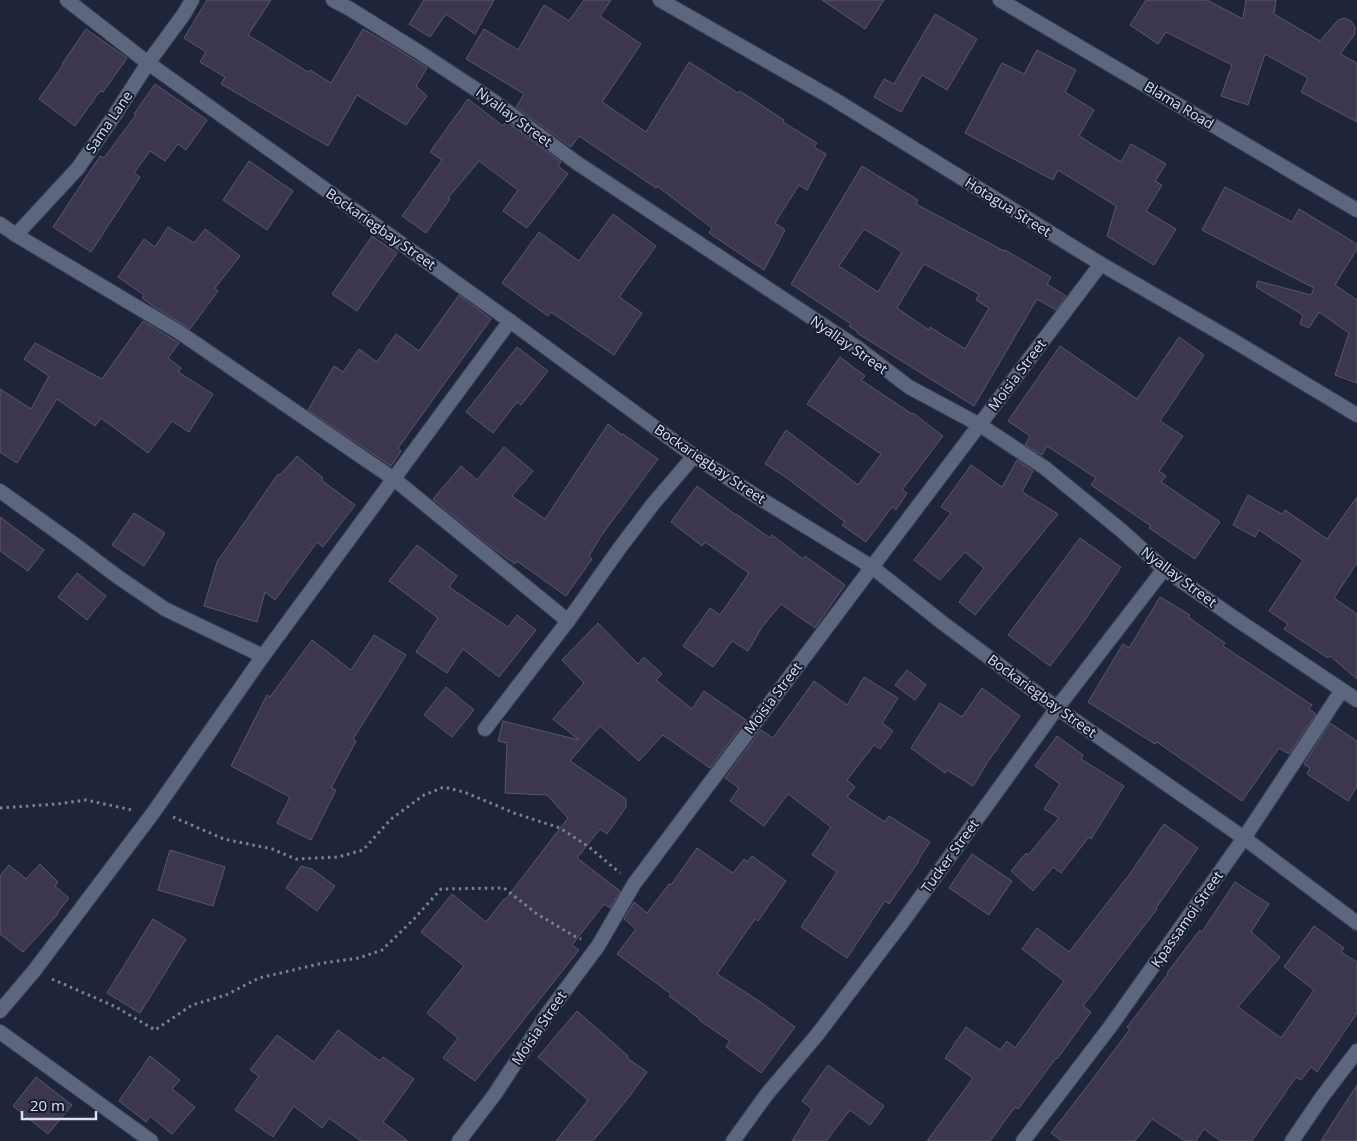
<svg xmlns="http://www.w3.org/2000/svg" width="1357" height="1141" font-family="'Open Sans',sans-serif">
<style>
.building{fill:#3c364e;stroke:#5c5670;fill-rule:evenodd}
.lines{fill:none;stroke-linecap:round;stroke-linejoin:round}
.minor-casing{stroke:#3a4052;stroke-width:16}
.tertiary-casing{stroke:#3a4052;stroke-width:16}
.path{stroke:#7b8194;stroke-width:3;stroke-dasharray:2.5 4;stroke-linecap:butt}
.minor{stroke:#5d667f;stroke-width:14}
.tertiary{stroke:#5d667f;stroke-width:14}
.labels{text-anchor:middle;stroke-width:4;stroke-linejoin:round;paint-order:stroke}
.street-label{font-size:14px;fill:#dae0ef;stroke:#151c30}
</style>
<rect width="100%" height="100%" fill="#1e253b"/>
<g class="building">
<polygon points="207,0 271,0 248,35 308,72 310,70 331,83 363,29 394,47 427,68 416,86 427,96 406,125 357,95 328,146 221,84 225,77 200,62 206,52 184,38"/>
<polygon points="424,0 494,0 475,34 446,14 430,37 409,24"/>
<polygon points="584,0 611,0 600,16 641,44 602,102 646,132 689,62 738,93 740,91 784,120 783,122 817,143 814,147 826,154 807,190 799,185 775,223 785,230 764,270 709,233 712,228 657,186 656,188 631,171 579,136 571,147 516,107 524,94 466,59 484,29 518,50 544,5 569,21"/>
<polygon points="822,0 884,0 865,29"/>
<polygon points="1146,0 1207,0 1243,19 1246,0 1276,0 1274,14 1320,41 1338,20 1345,18 1351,21 1355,27 1355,34 1340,54 1357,63 1357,122 1301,92 1308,78 1265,54 1248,105 1221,96 1232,65 1166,32 1158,44 1130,25"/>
<polygon points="935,14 977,39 947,90 922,75 901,112 874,97 884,79 894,84"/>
<polygon points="86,29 127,58 103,92 100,91 75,126 39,99 63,65 62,64"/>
<polygon points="1037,50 1076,70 1065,92 1094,110 1079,136 1121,162 1131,144 1166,164 1155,181 1162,185 1146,211 1176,229 1154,265 1107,236 1116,206 1058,170 1053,180 965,133 1002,63 1024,74"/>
<polygon points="155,84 207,120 186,150 178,144 165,161 150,151 134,173 140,177 91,252 53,227 100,156 104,158 136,115 134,114"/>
<polygon points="468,99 503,126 506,121 561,162 558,166 568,174 527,228 503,211 518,190 479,161 448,198 450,199 426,233 402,216 442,160 430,152"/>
<polygon points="249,161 293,191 267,230 223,200"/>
<path d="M862,166l56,34 -2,4 88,47 1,-1 46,27 -4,7 19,12 -10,14 -19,-11 -63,107 -117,-73 1,-1 -9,-6 2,-2 -60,-40zM864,229l38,23 -24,40 -39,-26zM924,264l55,30 -3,6 13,8 -24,41 -35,-22 -1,3 -32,-22z"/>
<polygon points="1225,187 1292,222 1299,209 1357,244 1357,249 1335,285 1357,300 1357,383 1335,375 1349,333 1319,312 1309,328 1300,324 1303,315 1256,287 1258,281 1311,295 1314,288 1202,230"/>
<polygon points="613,214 656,246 619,297 642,313 614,355 551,312 548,316 502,283 539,232 579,261"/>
<polygon points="168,227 194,243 205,229 240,256 215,288 218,291 190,329 153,306 142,298 144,295 118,277 144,239 155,247"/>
<polygon points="372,236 397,253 357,311 332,294"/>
<polygon points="459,295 491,319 398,448 401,451 391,466 308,410 334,366 343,372 359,349 377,362 396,334 419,351"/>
<polygon points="143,321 179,343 168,358 181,368 178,372 213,394 189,432 172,421 148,453 101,418 95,426 57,399 17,463 0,452 0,389 31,409 49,376 24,359 35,343 102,379"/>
<polygon points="1179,337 1204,355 1160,421 1183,436 1159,471 1166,476 1161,482 1220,522 1195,559 1149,528 1151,526 1091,485 1096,478 1047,446 1042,455 1025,445 1030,436 1008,421 1060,346 1137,399"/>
<polygon points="517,347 548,371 521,405 517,402 493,433 466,412"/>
<polygon points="840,357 865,376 861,380 912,414 913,413 943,436 902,490 907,493 896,510 892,507 866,542 842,525 845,522 784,476 765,464 786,430 858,485 881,454 807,404"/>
<polygon points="608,424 622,435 623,434 658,459 601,536 589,556 592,559 566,596 517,561 515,564 490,546 433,499 461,466 477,480 504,447 533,471 512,496 545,519"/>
<polygon points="297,456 323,478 321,480 355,505 323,547 317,542 275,600 265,592 257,622 204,606 217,562 278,474 280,475"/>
<polygon points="1017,460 1033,471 1022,492 1058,514 975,615 959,602 984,568 965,552 940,580 914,560 951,513 941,507 971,465 1002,487"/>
<polygon points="697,486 736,515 736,514 770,538 772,535 803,559 805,556 845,585 815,628 781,604 762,627 748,651 732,641 713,667 683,646 710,608 720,615 749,573 705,542 702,546 671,522"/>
<polygon points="1248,495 1282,514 1285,510 1327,539 1357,497 1357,563 1334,598 1357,614 1357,679 1330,656 1328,658 1284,629 1288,624 1269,611 1303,560 1259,530 1255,537 1233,525"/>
<polygon points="134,513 165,533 144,566 112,545"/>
<polygon points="0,517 44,550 28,571 0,551"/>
<polygon points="1080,538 1121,567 1082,624 1050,666 1008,635"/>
<polygon points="417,545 457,576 449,587 508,627 517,615 536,630 499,677 463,649 447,673 416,652 438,618 389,581"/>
<polygon points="77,573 106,596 87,620 58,597"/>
<polygon points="1160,597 1190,615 1188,617 1225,643 1223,646 1312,705 1309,709 1316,714 1289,754 1279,748 1242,801 1157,742 1155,744 1088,702 1123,644 1129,648"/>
<polygon points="598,623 638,664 644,657 662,674 656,680 692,709 704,691 746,720 710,768 663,735 639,761 600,726 570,761 626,799 626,807 607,834 600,829 577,858 620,891 610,908 604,904 572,945 579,950 475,1081 443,1058 458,1038 427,1013 464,966 421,932 452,894 486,922 504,899 505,900 568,818 547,795 505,793 507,743 498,741 503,721 579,740 553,719 584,683 562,660"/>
<polygon points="374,635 406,655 353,739 356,741 331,788 336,790 311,840 277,823 290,797 231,766 267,695 270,697 312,640 351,670"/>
<polygon points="907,670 926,685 915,700 895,685"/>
<polygon points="864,677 898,698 882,723 893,731 880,749 874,745 847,780 855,787 847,797 885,822 889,816 930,842 918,860 919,861 889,904 885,901 847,958 801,927 837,872 812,855 831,827 788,794 764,826 730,801 739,788 725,778 761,730 773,738 814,681 847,705"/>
<polygon points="446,687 474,710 452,737 424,715"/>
<polygon points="982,688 1020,716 987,763 973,786 947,770 945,773 911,748 940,703 962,717"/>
<polygon points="1330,723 1357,741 1357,786 1348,801 1307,774 1310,768 1304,764"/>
<polygon points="1057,736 1083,755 1081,759 1124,786 1091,839 1089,837 1061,873 1053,867 1033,891 1011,871 1026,853 1028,855 1059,818 1044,809 1060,784 1035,766"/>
<polygon points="1164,824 1198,848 1156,908 1157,909 1083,1006 1091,1012 1057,1059 1056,1058 1018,1109 1015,1107 990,1141 927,1141 973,1078 945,1058 966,1027 1000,1050 1007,1041 1015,1048 1064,981 1022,949 1037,928 1069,952 1129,875"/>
<polygon points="697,848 733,873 744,859 748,862 752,856 786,881 758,921 755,919 717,974 759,1001 795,1027 761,1073 726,1047 730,1041 699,1020 700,1019 669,996 671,994 617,954 636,929 624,919 634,902 647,913 669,884 671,885"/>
<polygon points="170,850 225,867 213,906 158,890"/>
<polygon points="972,854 1012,881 989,915 949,888"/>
<polygon points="40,864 58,882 55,886 69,898 57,913 58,914 23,952 0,934 0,876 9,865 26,879"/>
<polygon points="301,866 312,869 335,886 317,911 286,888"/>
<polygon points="1235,882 1269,904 1251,932 1280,957 1238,1007 1281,1038 1314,990 1284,967 1314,926 1344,948 1341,952 1357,962 1357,1013 1317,1072 1311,1067 1301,1080 1296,1077 1252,1141 1221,1141 1204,1129 1196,1141 1185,1141 1152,1119 1135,1141 1062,1141 1051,1133 1092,1080 1130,1029 1127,1027 1168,974 1167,973 1200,930 1202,932"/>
<polygon points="153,919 186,939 140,1013 107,993"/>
<polygon points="577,1011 628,1056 627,1058 647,1072 629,1097 593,1141 556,1141 588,1100 538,1057"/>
<polygon points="338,1030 380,1061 383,1057 414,1079 383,1122 408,1141 361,1141 329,1118 322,1128 294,1106 273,1137 235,1110 259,1076 250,1070 277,1035 314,1062"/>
<polygon points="150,1056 180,1080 172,1089 195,1107 172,1134 150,1116 146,1122 119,1101"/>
<polygon points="828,1065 884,1106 870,1125 850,1110 826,1141 792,1141 812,1109 802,1101"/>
<polygon points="36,1077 72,1105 48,1134 13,1106"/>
<polygon points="1357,1085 1357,1141 1321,1141 1333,1122"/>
</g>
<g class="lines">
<defs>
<g id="minor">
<polyline points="67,0 148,63 510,321 694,456 756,496 872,567 944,624 1057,708 1244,838 1357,923"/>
<polyline points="333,0 350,9 419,52 492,100 577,163 858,348 909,387 980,425 1045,468 1122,531 1164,569 1233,617 1357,700"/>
<polyline points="660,0 832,98 1101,264 1234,341 1357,415"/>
<polyline points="0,224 16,235 179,332 394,479 568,621"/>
<polyline points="16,235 78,168 116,113 148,63 184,14 192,0"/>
<polyline points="0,491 74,544 118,577 165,609 263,656"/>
<polyline points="485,729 568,621 619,549 653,504 694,456"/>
<polyline points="0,1011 34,971 153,813 263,656 510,321"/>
<polyline points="0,1032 151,1141"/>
<polyline points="459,1141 495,1094 548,1013 598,946 634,884 872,567 1101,264"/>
<polyline points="733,1141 767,1094 817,1035 901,924 1057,708 1164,569"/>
<polyline points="1023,1141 1110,1027 1244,838 1342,690"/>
<polyline points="1292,1141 1322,1097 1357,1051"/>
</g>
<polyline id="tertiary" points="1000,0 1357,210"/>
</defs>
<use href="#minor" class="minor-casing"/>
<use href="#tertiary" class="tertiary-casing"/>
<g class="path">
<polyline points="0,808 57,804 86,800 132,810"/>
<polyline points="173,817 224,839 272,849 296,859 338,857 363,850 391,819 424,795 444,787 464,792 514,813 560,828 589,847 620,873"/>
<polyline points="52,979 116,1007 155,1030 192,1005 226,995 259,978 323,963 359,958 382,950 413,920 441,889 504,888 537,914 574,936 581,939"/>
</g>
<use href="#minor" class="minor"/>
<use href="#tertiary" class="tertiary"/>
</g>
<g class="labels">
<g class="street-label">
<text transform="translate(1179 105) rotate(31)" y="5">Blama Road</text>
<text transform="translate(514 117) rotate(36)" y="5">Nyallay Street</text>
<text transform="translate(109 122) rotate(-56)" y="5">Sama Lane</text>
<text transform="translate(1008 207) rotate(32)" y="5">Hotagua Street</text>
<text transform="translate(381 229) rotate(35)" y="5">Bockariegbay Street</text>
<text transform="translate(849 345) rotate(35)" y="5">Nyallay Street</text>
<text transform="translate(1017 375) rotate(-53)" y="5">Moisia Street</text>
<text transform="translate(710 464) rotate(34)" y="5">Bockariegbay Street</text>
<text transform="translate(1179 577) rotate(37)" y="5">Nyallay Street</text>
<text transform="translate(1042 696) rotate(36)" y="5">Bockariegbay Street</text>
<text transform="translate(773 698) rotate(-53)" y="5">Moisia Street</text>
<text transform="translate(950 856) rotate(-54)" y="5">Tucker Street</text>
<text transform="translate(1187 919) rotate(-55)" y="5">Kpassamoi Street</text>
<text transform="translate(539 1028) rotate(-56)" y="5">Moisia Street</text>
</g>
</g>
<path d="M22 1111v8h74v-8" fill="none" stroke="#dae0ef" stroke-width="2.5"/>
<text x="30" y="1111" font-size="15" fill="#dae0ef" stroke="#151c30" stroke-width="4" paint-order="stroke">20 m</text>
</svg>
